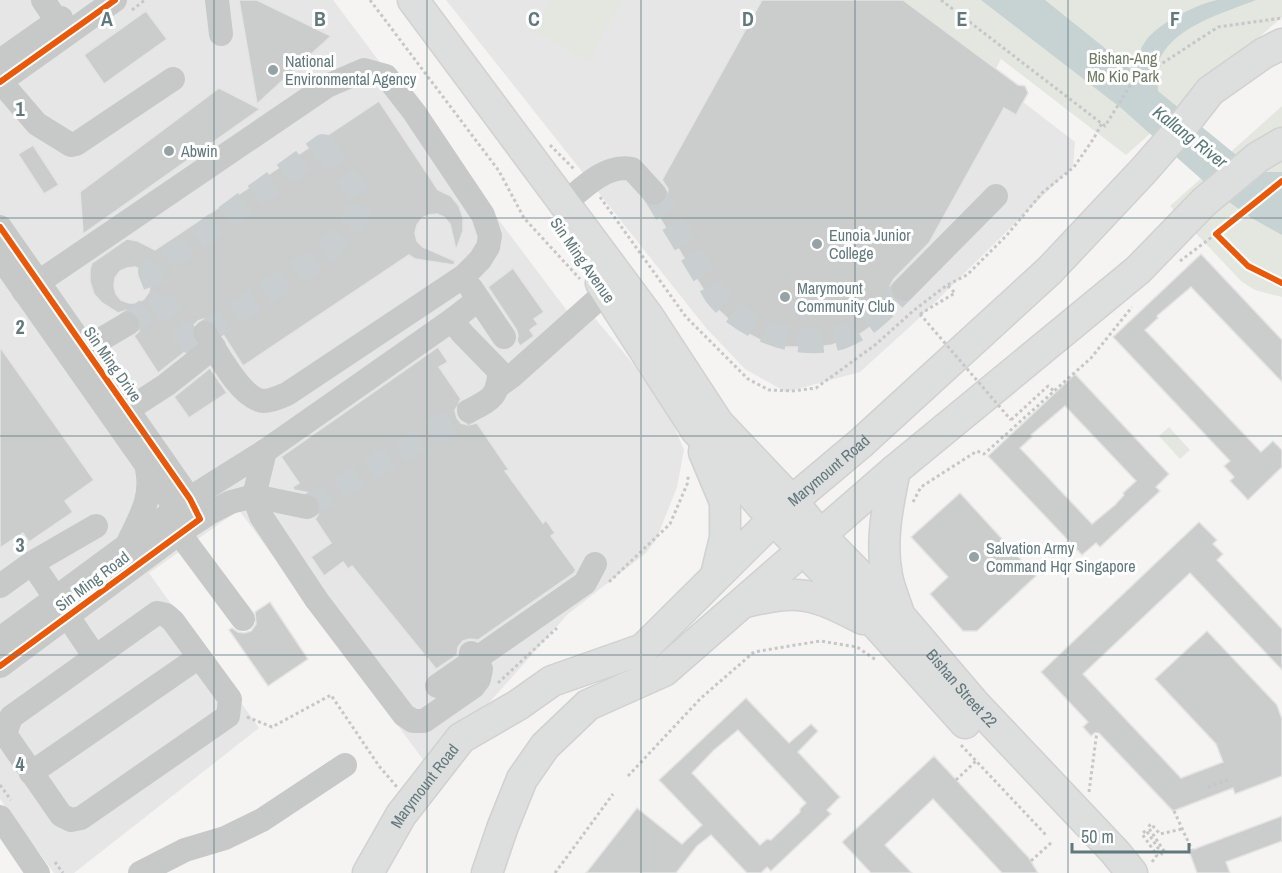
<svg xmlns="http://www.w3.org/2000/svg" width="1282" height="873" font-family="'Archivo Narrow',sans-serif">
<style>
.built{fill:#e5e6e5}
.green{fill:#e4e6e0}
.water{fill:#c7d3d3}
.building{fill:#cbcccc;stroke:#e4e4e3;stroke-width:1.5;fill-rule:evenodd}
.lines{fill:none;stroke-linecap:round;stroke-linejoin:round}
.minor-tunnel{stroke:#c9cfd0;stroke-width:24;stroke-dasharray:24 12;stroke-linecap:butt}
.major-casing{stroke:#d1d1d1;stroke-width:33}
.path{stroke:#c5c7c8;stroke-width:3;stroke-dasharray:3 3;stroke-linecap:butt}
.minor{stroke:#c7c9c9;stroke-width:24}
.major{stroke:#dddede;stroke-width:30}
.path-bridge{stroke:#c5c7c8;stroke-width:3;stroke-dasharray:3 3;stroke-linecap:butt}
.minor-bridge{stroke:#c7c9c9;stroke-width:24}
.cycleway-casing{stroke:#fff;stroke-width:10}
.cycleway{stroke:#e8590c;stroke-width:6}
.grid{fill:none;stroke:#61787d;stroke-width:1.5;stroke-opacity:0.55}
.poi-dot{fill:#95a3a6;stroke:#fff;stroke-width:2}
.labels{text-anchor:middle;stroke-width:6;stroke-linejoin:round;paint-order:stroke}
.park-label{font-size:16px;fill:#6e7a64;stroke:#fff}
.poi-label{font-size:16px;fill:#61787d;stroke:#fff;text-anchor:start}
.street-label{font-size:16px;fill:#61787d;stroke:#fff}
.water-label{font-size:18px;font-style:italic;fill:#5b7879;stroke:#fff}
.grid-label{font-size:20px;text-anchor:middle;font-weight:bold;fill:#61787d;stroke:#fff;stroke-width:6;stroke-linejoin:round;paint-order:stroke}
</style>
<rect width="100%" height="100%" fill="#f5f4f3"/>
<g class="built">
<polygon points="0,0 333,0 574,320 593,316 664,401 684,450 677,487 656,540 646,553 568,614 430,769 239,510 149,573 259,728 74,873 54,873 0,799"/>
<polygon points="446,0 891,0 1075,142 1073,166 915,322 860,372 786,392 745,369 706,328"/>
</g>
<g class="green">
<polygon points="551,0 622,0 588,61 534,30"/>
<polygon points="798,0 1282,0 1282,17 1126,155 1001,59 876,299"/>
<polygon points="1282,106 1282,297 1255,290 1242,282 1170,206"/>
<polygon points="1169,427 1190,450 1180,459 1159,436"/>
</g>
<path class="water" d="M981,0h64l91,73c2,-11 2,-22 9,-31 10,-17 53,-39 73,-42 12,0 26,0 38,0 -32,13 -79,25 -96,58 -4,10 -3,22 -2,33l99,81h25v63l-32,-18 -32,-23 -97,-86z"/>
<g class="building">
<polygon points="239,0 257,0 331,36 257,104"/>
<polygon points="762,0 903,0 1018,85 1025,86 1028,93 1016,115 1004,108 929,243 894,279 890,286 890,292 897,301 873,325 860,334 832,345 817,347 786,347 762,341 739,329 712,304 653,207 663,204 667,198 668,189 662,180"/>
<polygon points="146,11 167,39 104,84 84,55"/>
<polygon points="219,88 260,109 83,234 80,192"/>
<path d="M379,101l59,89 13,6 8,10 4,12v13l-7,19 -6,-26 -6,-7 -7,-3 -8,1 -7,3 -5,7 -2,8 2,8 6,6 32,14 -1,4 -39,-6 -6,-4 -166,111 -26,-41 -6,-5 -7,-1 -6,2 -5,5 -2,7 4,11 -37,29 -24,-37 5,-5 2,-7 -2,-8 -5,-4 -7,-2 -9,3 -16,-10 -8,-9 -4,-12v-13l2,-6 35,-24 11,2 17,9zM135,267l8,4 5,6 2,7 -1,8 -5,7 -7,4h-8l-8,-3 -5,-6 -2,-8 1,-8 5,-7 7,-3z"/>
<polygon points="33,145 59,185 44,194 18,154"/>
<polygon points="1201,254 1282,340 1282,382 1191,287 1157,316 1158,318 1145,330 1261,452 1273,441 1282,450 1282,467 1248,500 1230,481 1234,477 1224,466 1230,461 1113,337"/>
<polygon points="513,268 544,312 534,319 538,324 530,330 534,336 520,346 517,341 518,335 516,329 488,287"/>
<polygon points="0,347 94,480 65,501 73,512 29,542 23,533 0,548"/>
<polygon points="438,347 448,362 439,367 461,399 455,410 457,418 461,423 468,425 477,423 509,470 505,471 543,523 546,520 555,533 551,536 576,570 574,573 478,640 470,639 463,641 458,647 457,655 436,669 352,566 348,569 343,562 324,576 311,557 331,543 315,519 321,510 320,502 316,496 310,493 294,490 293,487 299,483 281,457"/>
<polygon points="210,368 227,393 189,418 174,397"/>
<path d="M1075,374l94,100 -13,13 4,4 -60,56 -4,-4 -14,12 -94,-99zM1065,406l71,75 -13,12 1,2 -9,10 -23,19 -72,-76 12,-11 -1,-2z"/>
<polygon points="960,493 1036,576 977,631 963,631 930,594 948,577 911,537"/>
<polygon points="1199,522 1217,540 1213,544 1223,554 1217,560 1282,629 1282,670 1190,573 1083,674 1181,778 1223,762 1216,744 1155,679 1207,631 1277,705 1282,719 1282,776 1235,794 1233,788 1173,811 1097,731 1091,736 1083,727 1088,722 1041,672"/>
<polygon points="270,602 308,659 268,686 229,630 232,628 238,632 244,633 251,631 256,624 255,612"/>
<path d="M746,698l43,45 22,-19 7,7 -20,21 42,45 -13,13 4,4 -60,57 -4,-4 -6,6h-14l-36,-38 -14,11 -21,27h-90l51,-65 45,36 20,-19 -43,-45zM738,730l68,73 -6,6v3l-29,28 -4,-1 -7,6 -68,-72 22,-23z"/>
<polygon points="934,756 1029,858 1038,873 1002,873 933,799 885,845 912,873 871,873 842,842"/>
<polygon points="1282,816 1282,841 1226,862 1230,873 1197,873 1189,851"/>
</g>
<g class="lines">
<g class="minor-tunnel">
<polygon points="323,146 360,195 356,219 326,253 191,342 161,300 150,272"/>
<path d="M654,193l62,102c27,34 84,56 126,42 25,-9 44,-30 62,-48"/>
<polyline points="127,324 161,300"/>
<polyline points="307,507 469,411"/>
</g>
<defs>
<g id="major">
<path id="s1" d="M413,0l235,316 70,107 74,78 28,34 79,80 75,88 141,149 17,21"/>
<polyline points="601,283 696,430 773,519 877,625 965,723"/>
<polyline points="704,452 725,502 725,538 716,575"/>
<path d="M895,470c-7,34 -15,71 -8,106 2,11 7,23 11,35"/>
<path d="M745,602c19,-4 41,-10 61,-6 19,3 39,14 57,23"/>
<path id="s2" d="M368,873l33,-58 60,-77 57,-33 34,-24 91,-32 149,-148 69,-58 189,-173 94,-100 41,-47 25,-32 54,-38 18,-9"/>
<polyline points="487,873 503,826 522,779 545,746 588,705 664,671 895,470 1138,270 1204,202 1258,157 1282,143"/>
</g>
</defs>
<use href="#major" class="major-casing"/>
<g class="path">
<polyline points="370,0 499,171 524,218 580,279"/>
<polyline points="941,0 1105,126 1132,83 1218,27 1282,18"/>
<polyline points="132,10 145,0"/>
<polyline points="550,145 575,170"/>
<polyline points="600,197 686,317 748,379 769,390 792,391 816,388 875,345 913,311 947,285 967,275 1007,235 1042,193 1074,167 1094,138 1102,123"/>
<polyline points="1180,261 1216,234"/>
<polyline points="920,314 955,293 947,285"/>
<polyline points="1011,420 1048,386 1054,391"/>
<polyline points="913,502 921,487 977,451 984,454 1091,358 1132,307"/>
<polyline points="609,582 670,524 688,482 688,475"/>
<polyline points="498,683 557,628"/>
<polyline points="247,717 272,727 331,695 379,766 397,787"/>
<polyline points="961,745 1046,835"/>
<polyline points="628,776 701,698 754,652 820,641 857,647 876,660"/>
<polyline points="956,780 976,761"/>
<polyline points="0,785 11,800"/>
<polyline points="1208,787 1230,779"/>
<polyline points="1089,792 1097,731"/>
<polyline points="1174,811 1192,850"/>
<polyline points="1031,861 1052,842"/>
<polyline points="55,862 63,873"/>
<polyline points="1152,862 1157,855 1142,834 1146,830 1162,854 1164,851 1148,827 1151,824 1160,834 1182,829"/>
<polyline points="555,873 613,794"/>
</g>
<g class="minor">
<polyline points="43,0 65,33"/>
<polyline points="217,0 221,34"/>
<polyline points="0,61 61,18"/>
<polyline points="0,81 37,124 71,145 76,144 173,79"/>
<polyline points="0,82 115,0"/>
<path d="M564,204c19,-16 41,-40 68,-35l22,24"/>
<polyline points="0,227 190,499 198,514"/>
<polyline points="0,257 164,490 183,523"/>
<polyline points="471,288 504,337"/>
<polyline points="904,289 996,196"/>
<path d="M24,292l303,-206 37,-16 22,6 28,36 69,103 7,21 -2,11 -8,13 -16,16 -177,118c-7,3 -16,7 -23,7 -23,-1 -48,-51 -59,-68"/>
<path d="M452,320l10,13 37,38c0,26 -9,29 -30,40"/>
<polyline points="73,356 127,324"/>
<polyline points="497,387 512,376 606,292"/>
<polyline points="115,418 166,385 214,347"/>
<polyline points="265,451 254,496 261,516 316,599"/>
<polyline points="179,533 243,619"/>
<path d="M128,543c12,-26 25,-45 19,-74"/>
<polyline points="32,563 95,657"/>
<polyline points="0,586 32,563 96,526"/>
<polygon points="157,613 166,615 173,621 230,699 228,716 81,818 71,820 61,815 5,734 11,717"/>
<polyline points="0,639 195,495 265,451 452,320 478,300"/>
<polyline points="0,666 179,533 211,512 231,502 254,496 307,507"/>
<polyline points="437,686 585,583 595,564"/>
<polyline points="31,773 199,657"/>
<polyline points="0,817 38,873"/>
<polyline points="140,873 185,850 225,838 262,820 345,765"/>
</g>
<use href="#major" class="major"/>
<polyline class="path-bridge" points="920,314 1011,420"/>
<polyline class="minor-bridge" points="316,599 404,715 413,721 424,721 473,687 479,679 481,669 471,653"/>
<defs>
<g id="cycleway">
<polyline points="0,82 115,0"/>
<polyline points="1282,181 1216,234 1248,266 1282,283"/>
<polyline points="0,227 190,499 200,519 0,666"/>
</g>
</defs>
<use href="#cycleway" class="cycleway-casing"/>
<use href="#cycleway" class="cycleway"/>
</g>
<path class="grid" d="M214,0v873M427,0v873M641,0v873M855,0v873M1068,0v873M0,218h1282M0,436h1282M0,655h1282"/>
<g class="poi-dot">
<circle cx="273" cy="70" r="6"/>
<circle cx="169" cy="151" r="6"/>
<circle cx="817" cy="244" r="6"/>
<circle cx="785" cy="297" r="6"/>
<circle cx="974" cy="557" r="6"/>
</g>
<g class="labels">
<g class="park-label">
<text x="1123" y="64">Bishan-Ang<tspan x="1123" dy="18">Mo Kio Park</tspan></text>
</g>
<g class="poi-label">
<text x="285" y="67">National<tspan x="285" dy="18">Environmental Agency</tspan></text>
<text x="181" y="157">Abwin</text>
<text x="829" y="241">Eunoia Junior<tspan x="829" dy="18">College</tspan></text>
<text x="797" y="294">Marymount<tspan x="797" dy="18">Community Club</tspan></text>
<text x="986" y="554">Salvation Army<tspan x="986" dy="18">Command Hqr Singapore</tspan></text>
</g>
<g class="street-label">
<text transform="translate(583 260) rotate(55)" y="6">Sin Ming Avenue</text>
<text transform="translate(113 364) rotate(55)" y="6">Sin Ming Drive</text>
<text dy="6" stroke="none"><textPath href="#s2" startOffset="626">Marymount Road</textPath></text>
<text transform="translate(92 581) rotate(-37)" y="6">Sin Ming Road</text>
<text dy="6" stroke="none"><textPath href="#s1" startOffset="882">Bishan Street 22</textPath></text>
<text dy="6" stroke="none"><textPath href="#s2" startOffset="104">Marymount Road</textPath></text>
</g>
<g class="water-label">
<text transform="translate(1190 137) rotate(38)" y="6">Kallang River</text>
</g>
</g>
<g class="grid-label">
<text x="107" y="26">A</text>
<text x="320" y="26">B</text>
<text x="534" y="26">C</text>
<text x="748" y="26">D</text>
<text x="962" y="26">E</text>
<text x="1175" y="26">F</text>
<text x="20" y="116">1</text>
<text x="20" y="334">2</text>
<text x="20" y="552">3</text>
<text x="20" y="771">4</text>
</g>
<path d="M1072 843v9h117v-9" fill="none" stroke="#61787d" stroke-width="3"/>
<text x="1081" y="843" font-size="18" fill="#61787d" stroke="#ffffff" stroke-width="4.5" paint-order="stroke">50 m</text>
</svg>
